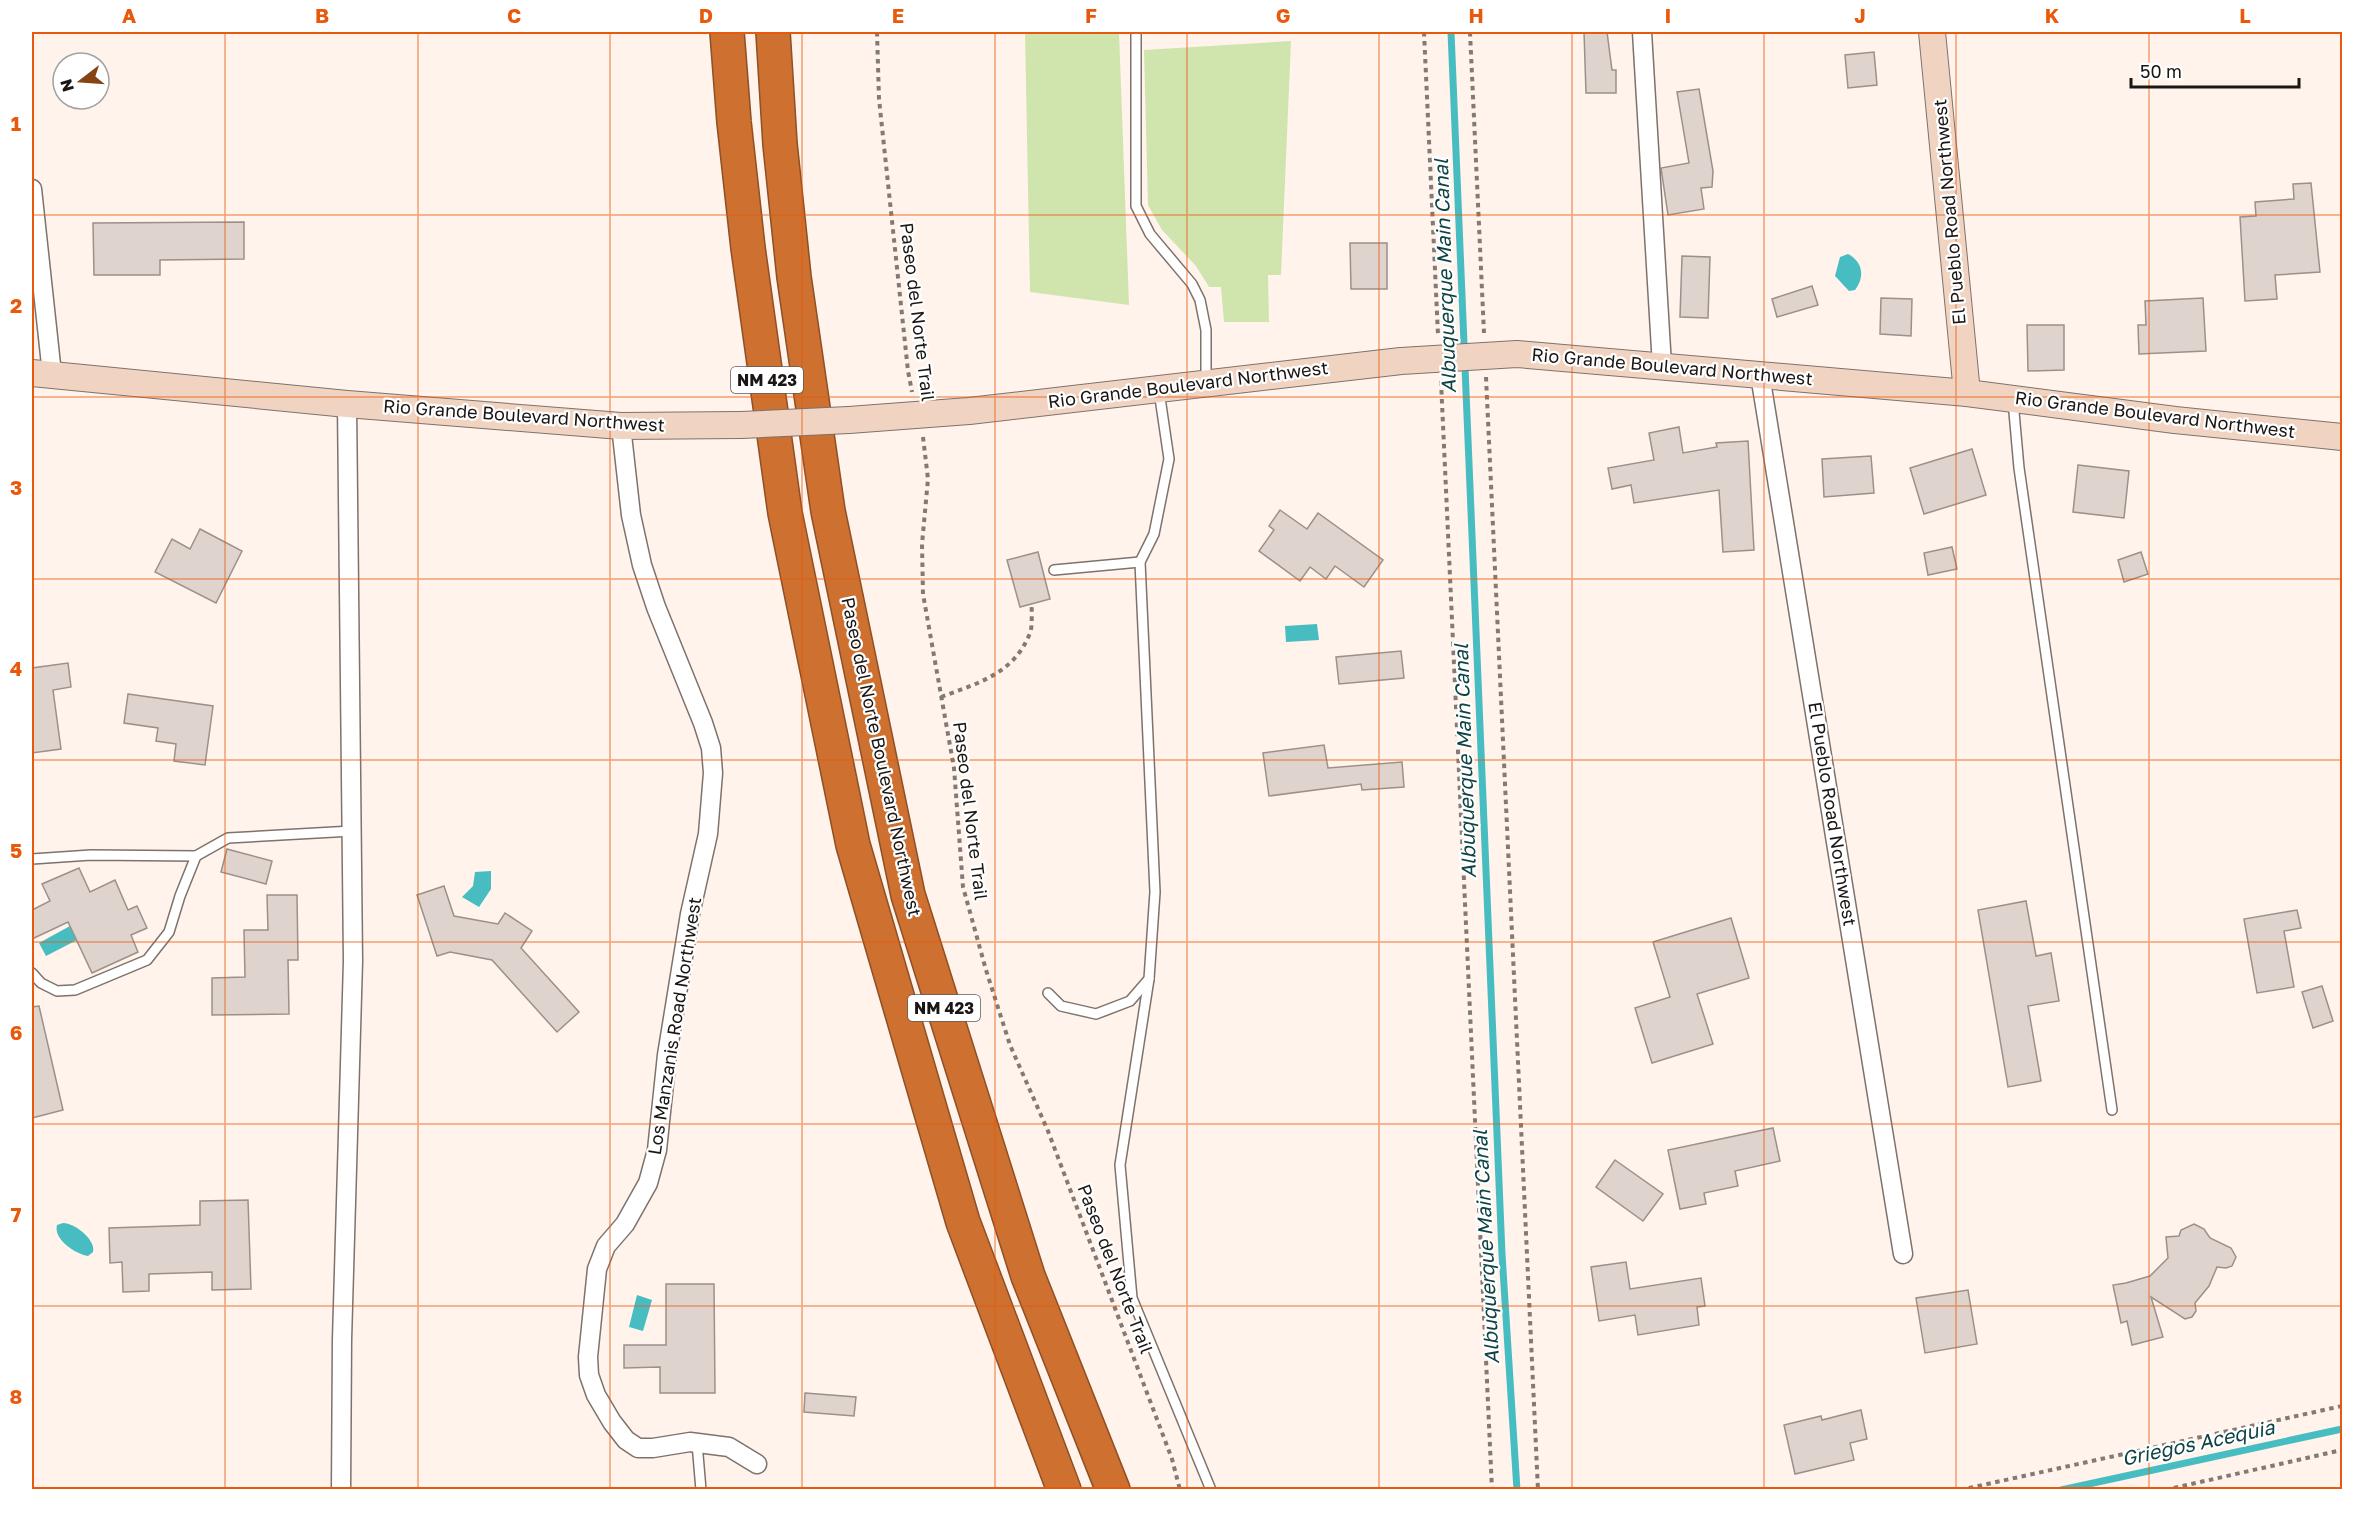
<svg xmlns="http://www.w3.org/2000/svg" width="2374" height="1521" font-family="'Golos Text',sans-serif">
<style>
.green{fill:#d0e4ae}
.water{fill:#48bdc1}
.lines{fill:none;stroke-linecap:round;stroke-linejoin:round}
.stream{stroke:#48bdc1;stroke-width:7}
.building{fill:#dfd4cd;stroke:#9b908a;stroke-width:1.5}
.lane-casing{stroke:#7d726c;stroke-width:12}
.street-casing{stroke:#7d726c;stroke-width:21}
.secondary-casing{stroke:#7d726c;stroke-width:28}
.highway-casing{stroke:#8e5026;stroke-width:36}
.path{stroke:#817a75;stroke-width:4;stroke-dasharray:4.5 4.5;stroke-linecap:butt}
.lane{stroke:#fff;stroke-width:9}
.street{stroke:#fff;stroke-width:18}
.secondary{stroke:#f0d4c1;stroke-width:26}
.highway{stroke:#cd7030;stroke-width:33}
.secondary-bridge-casing{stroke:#7d726c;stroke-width:28;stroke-linecap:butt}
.secondary-bridge{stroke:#f0d4c1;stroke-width:26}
.grid{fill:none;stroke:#e8590c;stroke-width:1.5;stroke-opacity:0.55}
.labels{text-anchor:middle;stroke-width:4.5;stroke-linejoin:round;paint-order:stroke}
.shield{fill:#fff;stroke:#5f5c5a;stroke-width:1.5}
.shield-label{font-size:16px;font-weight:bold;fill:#1a1614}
.street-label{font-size:18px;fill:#1a1614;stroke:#fff}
.water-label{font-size:20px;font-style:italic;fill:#0e4445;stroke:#fff}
.neatline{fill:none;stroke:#e8590c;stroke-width:2}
.grid-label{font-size:20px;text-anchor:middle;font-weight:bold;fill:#e8590c}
</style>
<rect width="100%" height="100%" fill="#fff3ec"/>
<g class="green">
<polygon points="1025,32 1119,32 1129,305 1030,292"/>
<polygon points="1291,41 1281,275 1268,275 1269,322 1224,322 1221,287 1209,287 1196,266 1162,230 1148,205 1144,50"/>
</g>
<g class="water">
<path d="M1848,254c15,8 17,23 7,36l-6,1 -14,-15 5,-19z"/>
<polygon points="1317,624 1319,640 1286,642 1285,626"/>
<polygon points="491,871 491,889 479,907 462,897 473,886 475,872"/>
<polygon points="70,926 77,940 46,956 39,943"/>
<path d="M63,1223c12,0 33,17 30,29l-5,4c-13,-2 -35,-17 -31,-31z"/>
<polygon points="637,1295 652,1300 643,1331 629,1327"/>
</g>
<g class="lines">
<g class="stream">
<polyline points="1451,32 1502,1254 1517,1490"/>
<polyline points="2061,1490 2342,1429"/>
</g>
</g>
<g class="building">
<polygon points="1584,32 1607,32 1612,70 1616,70 1616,93 1586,93"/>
<polygon points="1874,52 1877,85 1848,88 1845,55"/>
<polygon points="1699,89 1713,171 1712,187 1701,188 1704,209 1668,215 1661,168 1689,163 1677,92"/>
<polygon points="2311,183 2320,272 2275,275 2277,299 2245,301 2240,217 2256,216 2255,202 2294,199 2293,184"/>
<polygon points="244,222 244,259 160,260 160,275 94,275 93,223"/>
<polygon points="1350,243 1387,243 1387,289 1351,289"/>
<polygon points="1682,256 1710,257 1708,318 1680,317"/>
<polygon points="1812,286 1818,305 1777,317 1772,299"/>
<polygon points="1881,298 1912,299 1911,336 1880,334"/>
<polygon points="2203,298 2206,351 2139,354 2138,325 2146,325 2145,301"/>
<polygon points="2027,325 2064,325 2064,370 2028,371"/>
<polygon points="1679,427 1683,453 1717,447 1716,443 1748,441 1754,550 1723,552 1719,490 1634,503 1631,485 1612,489 1608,468 1654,460 1649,433"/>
<polygon points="1972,449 1986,495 1924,514 1910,468"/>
<polygon points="1871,456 1874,493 1824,497 1822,459"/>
<polygon points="2078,465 2129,471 2124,518 2073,512"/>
<polygon points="1280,510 1307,529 1318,513 1383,560 1364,587 1335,566 1326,579 1310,567 1300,581 1259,551 1274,530 1269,526"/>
<polygon points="200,529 242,551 216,603 155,572 172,539 190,549"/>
<polygon points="1952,547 1957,569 1928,575 1924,553"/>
<polygon points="1038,552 1050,599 1020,607 1007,560"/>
<polygon points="2141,552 2148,574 2124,582 2118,560"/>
<polygon points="1401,651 1404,678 1339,684 1336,657"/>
<polygon points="68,663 71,687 53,690 61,749 32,753 32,668"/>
<polygon points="128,694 213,706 205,765 174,761 176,744 156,741 158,728 124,723"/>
<polygon points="1324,745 1328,768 1402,762 1404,787 1362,790 1361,784 1269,796 1263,753"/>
<polygon points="227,849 272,861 266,884 221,872"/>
<polygon points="79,868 90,892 115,880 128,910 137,906 147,928 131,935 138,952 92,973 68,922 32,939 32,910 50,901 42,884"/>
<polygon points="444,886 454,916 498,924 505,913 532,931 521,948 579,1012 557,1032 492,960 450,952 437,956 417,895"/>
<polygon points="267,895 297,895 298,960 288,960 289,1014 212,1015 212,978 245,977 244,930 268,930"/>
<polygon points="2026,901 2036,956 2051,953 2059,1001 2028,1006 2041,1081 2008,1087 1978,910"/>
<polygon points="2297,910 2301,928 2284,931 2294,987 2257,993 2244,919"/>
<polygon points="1731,918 1749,978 1697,994 1713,1044 1652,1063 1635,1008 1670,997 1653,942"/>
<polygon points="2322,986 2333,1021 2313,1028 2302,992"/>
<polygon points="39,1006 63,1110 32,1118 32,1007"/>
<polygon points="1773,1128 1780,1161 1735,1171 1738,1186 1704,1193 1706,1204 1680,1209 1668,1150"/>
<polygon points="1615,1160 1663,1194 1643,1221 1596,1187"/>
<polygon points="248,1200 251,1289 212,1290 212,1272 149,1274 149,1291 123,1292 122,1262 110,1263 109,1228 200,1225 200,1201"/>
<polygon points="2194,1224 2204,1229 2210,1238 2231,1248 2236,1257 2232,1266 2226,1268 2217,1267 2209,1286 2195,1303 2196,1311 2192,1317 2185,1319 2151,1297 2163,1337 2132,1345 2127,1321 2121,1323 2113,1285 2126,1283 2150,1276 2168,1258 2166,1237 2179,1236 2181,1230"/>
<polygon points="1626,1262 1630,1289 1701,1278 1705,1306 1697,1307 1699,1325 1638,1335 1635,1315 1599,1321 1591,1267"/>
<polygon points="666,1284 714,1284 715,1393 660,1393 660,1367 624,1368 624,1345 666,1345"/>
<polygon points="1968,1290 1977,1344 1925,1353 1916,1298"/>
<polygon points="805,1393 856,1397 854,1416 804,1412"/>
<polygon points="1861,1410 1867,1439 1850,1443 1854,1460 1795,1474 1784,1425 1821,1416 1822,1420"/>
</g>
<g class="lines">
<defs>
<g id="lane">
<polyline points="1136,32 1136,206 1150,234 1192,284 1200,300 1206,330 1206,380"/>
<polyline points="2013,401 2019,468 2112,1110"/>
<polyline points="1054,570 1140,562"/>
<polyline points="32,859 91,855 196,856 228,838 352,831"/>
<polyline points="32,973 41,983 57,991 75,990 147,960 169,932 180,896 196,856"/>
<polyline points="1149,979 1120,1165 1132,1298 1211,1490"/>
<polyline points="1048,993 1061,1006 1096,1014 1130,1001 1149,979 1155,892 1140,562 1154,534 1169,459 1159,391"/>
<polyline points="697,1443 701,1490"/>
</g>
<g id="street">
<polyline points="1642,32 1662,366"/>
<polyline points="32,189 52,374"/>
<polyline points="1760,375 1903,1254"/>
<polyline points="621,426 631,515 642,565 656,607 703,723 711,748 713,773 708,834 690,914 667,1055 657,1150 648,1183 625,1224 606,1246 597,1269 588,1357 589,1375 596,1395 612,1422 626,1440 638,1448 653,1448 690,1442 729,1447 757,1464"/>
<polyline points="341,1490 342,1340 353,961 347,404"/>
</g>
<g id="secondary">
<polyline points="1932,32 1967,393"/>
<polyline points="32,373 347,404 621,426 741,425"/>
<polyline points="849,420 969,411 1401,361 1517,354 1967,393 2175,420 2342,437"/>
</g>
<g id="highway">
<polyline points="727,32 734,122 748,248 785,513 853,845 963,1222 1064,1490"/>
<polyline points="773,32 780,144 794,277 828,511 908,895 1028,1276 1113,1490"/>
</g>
</defs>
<use href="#lane" class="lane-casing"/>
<use href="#street" class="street-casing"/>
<use href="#secondary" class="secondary-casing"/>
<use href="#highway" class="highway-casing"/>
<g class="path">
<polyline points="877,32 879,99 908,371 912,392"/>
<polyline points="1424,32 1438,335"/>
<polyline points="1470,32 1484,333"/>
<polyline points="1486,377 1538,1490"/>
<polyline points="1441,381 1492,1490"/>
<polyline points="923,437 928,479 922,544 923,594 954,768 963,887 986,970 1010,1045 1048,1131 1172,1459 1180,1490"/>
<path d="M941,697c37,-14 73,-23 89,-64 3,-8 1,-20 2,-29"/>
<polyline points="1960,1490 2342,1406"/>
<polyline points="2165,1490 2342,1450"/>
</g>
<use href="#lane" class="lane"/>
<use href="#street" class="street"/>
<use href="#secondary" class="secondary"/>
<use href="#highway" class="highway"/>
<defs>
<polyline id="secondary-bridge" points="741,425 849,420"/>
</defs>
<use href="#secondary-bridge" class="secondary-bridge-casing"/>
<use href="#secondary-bridge" class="secondary-bridge"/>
</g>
<path class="grid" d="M225,32v1458M418,32v1458M610,32v1458M802,32v1458M995,32v1458M1187,32v1458M1379,32v1458M1572,32v1458M1764,32v1458M1956,32v1458M2149,32v1458M32,215h2310M32,397h2310M32,579h2310M32,760h2310M32,942h2310M32,1124h2310M32,1306h2310"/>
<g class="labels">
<g class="shield">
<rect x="731" y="367" width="72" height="26" rx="4.5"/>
<rect x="908" y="995" width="72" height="26" rx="4.5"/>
</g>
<g class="shield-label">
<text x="767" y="386">NM 423</text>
<text x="944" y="1014">NM 423</text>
</g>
<g class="street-label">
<text transform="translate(1950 212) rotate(-95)" y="6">El Pueblo Road Northwest</text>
<text transform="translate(917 312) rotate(83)" y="6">Paseo del Norte Trail</text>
<text transform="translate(1672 367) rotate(5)" y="6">Rio Grande Boulevard Northwest</text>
<text transform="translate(1188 385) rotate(-7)" y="6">Rio Grande Boulevard Northwest</text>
<text transform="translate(2155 415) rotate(7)" y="6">Rio Grande Boulevard Northwest</text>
<text transform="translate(524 416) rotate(4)" y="6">Rio Grande Boulevard Northwest</text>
<text transform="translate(881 757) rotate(78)" y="6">Paseo del Norte Boulevard Northwest</text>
<text transform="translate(970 811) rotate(83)" y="6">Paseo del Norte Trail</text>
<text transform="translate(1832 814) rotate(81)" y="6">El Pueblo Road Northwest</text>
<text transform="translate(675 1026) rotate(-81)" y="6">Los Manzanis Road Northwest</text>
<text transform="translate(1115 1269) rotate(69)" y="6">Paseo del Norte Trail</text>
</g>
<g class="water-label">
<text transform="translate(1445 276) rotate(-92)" y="7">Albuquerque Main Canal</text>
<text transform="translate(1465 761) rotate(-92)" y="7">Albuquerque Main Canal</text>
<text transform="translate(1486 1247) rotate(-93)" y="7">Albuquerque Main Canal</text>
<text transform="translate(2198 1443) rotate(-12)" y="7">Griegos Acequia</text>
</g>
</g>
<rect width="2374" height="1521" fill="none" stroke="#ffffff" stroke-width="66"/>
<g transform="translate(81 81) rotate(253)"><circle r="28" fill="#ffffff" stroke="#a3a2a1" stroke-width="1.5"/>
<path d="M0-4.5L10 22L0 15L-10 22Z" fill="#864313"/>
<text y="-9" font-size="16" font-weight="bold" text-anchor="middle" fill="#1a1614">N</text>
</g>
<path d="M2131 78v9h168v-9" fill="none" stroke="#1a1614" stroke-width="3"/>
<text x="2140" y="78" font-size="18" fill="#1a1614" stroke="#ffffff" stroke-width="4.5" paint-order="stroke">50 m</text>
<rect x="33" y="33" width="2308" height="1455" class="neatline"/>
<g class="grid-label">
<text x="129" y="23">A</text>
<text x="322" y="23">B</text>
<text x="514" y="23">C</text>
<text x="706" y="23">D</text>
<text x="898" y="23">E</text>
<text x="1091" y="23">F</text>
<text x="1283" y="23">G</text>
<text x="1476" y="23">H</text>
<text x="1668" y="23">I</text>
<text x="1860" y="23">J</text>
<text x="2052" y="23">K</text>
<text x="2245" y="23">L</text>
<text x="16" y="131">1</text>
<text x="16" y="313">2</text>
<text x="16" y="495">3</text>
<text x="16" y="676">4</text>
<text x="16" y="858">5</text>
<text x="16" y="1040">6</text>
<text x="16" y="1222">7</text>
<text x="16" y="1404">8</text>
</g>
</svg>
